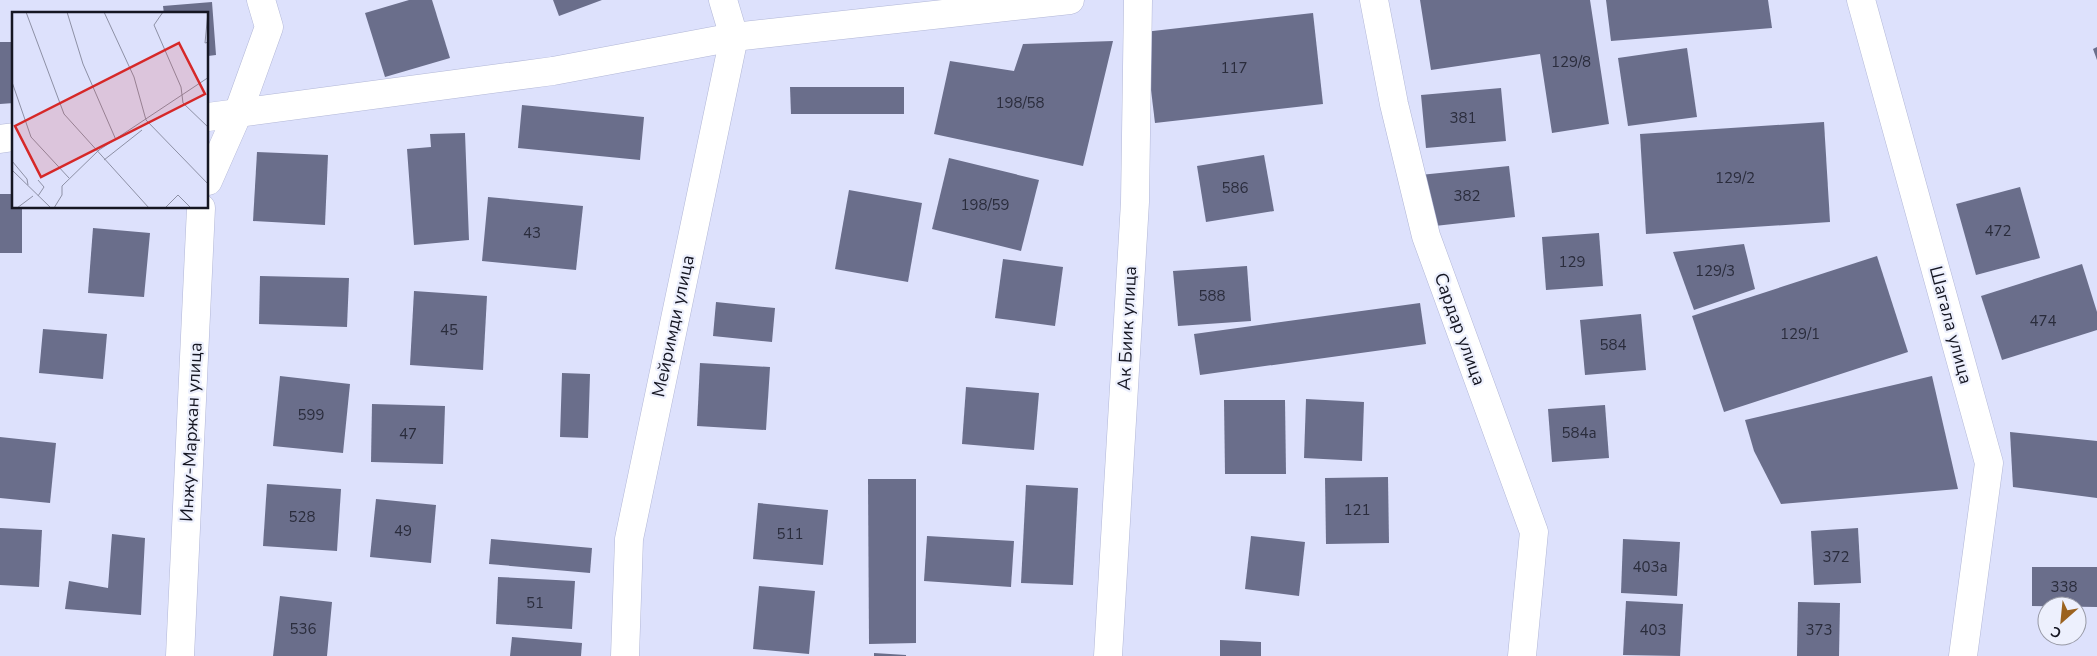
<svg xmlns="http://www.w3.org/2000/svg" width="2097" height="656" font-family="'Nunito Sans',sans-serif">
<style>
.building{fill:#6a6e8b}
.lines{fill:none;stroke-linecap:round;stroke-linejoin:round}
.minor-casing{stroke:#b2b7d7;stroke-width:29}
.minor{stroke:#fff;stroke-width:28}
.labels{text-anchor:middle;stroke-width:4.5;stroke-linejoin:round;paint-order:stroke}
.number-label{font-size:15px;fill:#2a2c3c}
.street-label{font-size:18px;fill:#151622;stroke:#edf0fd}
.inset-road{fill:none;stroke:#8d90a5;stroke-width:1}
.view{fill:#d62828;fill-opacity:0.15;stroke:#d62828;stroke-width:2.5}
.inset-edge{fill:none;stroke:#151622;stroke-width:2.5}
</style>
<rect width="100%" height="100%" fill="#dde1fc"/>
<g class="building">
<polygon points="409,0 432,0 450,58 385,77 365,13"/>
<polygon points="553,0 602,0 559,16"/>
<polygon points="1420,0 1590,0 1609,124 1552,133 1540,54 1431,70"/>
<polygon points="1606,0 1768,0 1772,28 1611,41"/>
<polygon points="212,2 216,55 208,56 208,14 164,14 163,6"/>
<polygon points="1313,13 1323,104 1155,123 1144,32"/>
<polygon points="1113,41 1083,166 934,134 950,61 1014,71 1023,44"/>
<polygon points="0,42 14,42 14,103 0,104"/>
<polygon points="2097,47 2097,60 2093,49"/>
<polygon points="1687,48 1697,117 1628,126 1618,58"/>
<polygon points="790,87 904,87 904,114 791,114"/>
<polygon points="1501,88 1506,141 1426,148 1421,95"/>
<polygon points="522,105 644,117 640,160 518,148"/>
<polygon points="1824,122 1830,222 1646,234 1640,134"/>
<polygon points="465,133 469,240 414,245 407,149 431,147 430,134"/>
<polygon points="257,152 328,155 325,225 253,221"/>
<polygon points="1264,155 1274,211 1206,222 1197,166"/>
<polygon points="949,158 1039,180 1021,251 932,229"/>
<polygon points="1509,166 1515,217 1426,227 1420,175"/>
<polygon points="2020,187 2040,258 1976,275 1956,204"/>
<polygon points="849,190 922,203 908,282 835,269"/>
<polygon points="0,194 14,194 14,208 22,208 22,253 0,253"/>
<polygon points="488,197 583,206 576,270 482,261"/>
<polygon points="93,228 150,233 144,297 88,293"/>
<polygon points="1599,233 1603,286 1546,290 1542,237"/>
<polygon points="1744,244 1755,289 1694,310 1673,252"/>
<polygon points="1877,256 1908,352 1724,412 1692,316"/>
<polygon points="1003,259 1063,267 1055,326 995,318"/>
<polygon points="2082,264 2097,312 2097,330 2002,360 1981,296"/>
<polygon points="1247,266 1251,321 1178,326 1173,271"/>
<polygon points="260,276 349,278 347,327 259,324"/>
<polygon points="414,291 487,296 483,370 410,365"/>
<polygon points="716,302 775,308 772,342 713,336"/>
<polygon points="1420,303 1426,344 1200,375 1194,334"/>
<polygon points="1641,314 1646,370 1585,375 1580,320"/>
<polygon points="43,329 107,334 103,379 39,373"/>
<polygon points="700,363 770,367 766,430 697,426"/>
<polygon points="562,373 590,374 588,438 560,437"/>
<polygon points="280,376 350,384 343,453 273,446"/>
<polygon points="1932,376 1958,489 1781,504 1754,451 1745,420"/>
<polygon points="966,387 1039,393 1034,450 962,444"/>
<polygon points="1306,399 1364,402 1362,461 1304,458"/>
<polygon points="1224,400 1285,400 1286,474 1225,474"/>
<polygon points="372,404 445,406 443,464 371,462"/>
<polygon points="1605,405 1609,458 1552,462 1548,409"/>
<polygon points="2010,432 2097,441 2097,498 2013,487"/>
<polygon points="0,437 56,443 50,503 0,498"/>
<polygon points="1388,477 1389,543 1326,544 1325,478"/>
<polygon points="868,479 916,479 916,643 869,644"/>
<polygon points="267,484 341,489 337,551 263,546"/>
<polygon points="1026,485 1078,488 1073,585 1021,583"/>
<polygon points="376,499 436,505 431,563 370,557"/>
<polygon points="758,503 828,510 823,565 753,559"/>
<polygon points="0,528 42,530 39,587 0,585"/>
<polygon points="1858,528 1861,583 1814,585 1811,531"/>
<polygon points="112,534 145,538 141,615 65,609 69,581 108,588"/>
<polygon points="927,536 1014,541 1011,587 924,581"/>
<polygon points="1251,536 1305,542 1299,596 1245,589"/>
<polygon points="491,539 592,548 590,573 489,564"/>
<polygon points="1623,539 1680,542 1677,596 1621,593"/>
<polygon points="2032,567 2097,567 2097,607 2032,606"/>
<polygon points="498,577 575,581 572,629 496,624"/>
<polygon points="759,586 815,591 809,654 753,649"/>
<polygon points="280,596 332,602 327,656 273,656"/>
<polygon points="1626,601 1683,604 1680,656 1623,655"/>
<polygon points="1798,602 1840,603 1839,656 1797,656"/>
<polygon points="512,637 582,643 581,656 510,656"/>
<polygon points="1220,640 1261,642 1261,656 1220,656"/>
<polygon points="874,653 906,655 906,656 874,656"/>
</g>
<g class="lines">
<defs>
<g id="minor">
<polyline points="1374,0 1394,104 1426,236 1534,532 1522,656"/>
<polyline points="1861,0 1989,463 1963,656"/>
<polyline points="208,117 553,71 734,37 1070,0"/>
<polyline points="0,139 14,137"/>
<polyline points="208,181 238,113 269,27 261,0"/>
<polyline points="180,656 201,208"/>
<polyline points="625,656 629,539 734,37 723,0"/>
<polyline points="1108,656 1135,202 1138,0"/>
</g>
</defs>
<use href="#minor" class="minor-casing"/>
<use href="#minor" class="minor"/>
</g>
<g class="labels">
<g class="number-label">
<text x="1571" y="67">129/8</text>
<text x="1234" y="73">117</text>
<text x="1020" y="108">198/58</text>
<text x="1463" y="123">381</text>
<text x="1735" y="183">129/2</text>
<text x="1235" y="193">586</text>
<text x="1467" y="201">382</text>
<text x="985" y="210">198/59</text>
<text x="1998" y="236">472</text>
<text x="532" y="238">43</text>
<text x="1572" y="267">129</text>
<text x="1715" y="276">129/3</text>
<text x="1212" y="301">588</text>
<text x="2043" y="326">474</text>
<text x="449" y="335">45</text>
<text x="1800" y="339">129/1</text>
<text x="1613" y="350">584</text>
<text x="311" y="420">599</text>
<text x="1579" y="438">584а</text>
<text x="408" y="439">47</text>
<text x="1357" y="515">121</text>
<text x="302" y="522">528</text>
<text x="403" y="536">49</text>
<text x="790" y="539">511</text>
<text x="1836" y="562">372</text>
<text x="1650" y="572">403а</text>
<text x="2064" y="592">338</text>
<text x="535" y="608">51</text>
<text x="303" y="634">536</text>
<text x="1653" y="635">403</text>
<text x="1819" y="635">373</text>
</g>
<g class="street-label">
<text transform="translate(1951 325) rotate(75)" y="6">Шагала улица</text>
<text transform="translate(673 326) rotate(-78)" y="6">Мейримди улица</text>
<text transform="translate(1127 328) rotate(-87)" y="6">Ак Биик улица</text>
<text transform="translate(1460 329) rotate(70)" y="6">Сардар улица</text>
<text transform="translate(191 432) rotate(-87)" y="6">Инжу-Маржан улица</text>
</g>
</g>
<g transform="translate(12 12)">
<rect width="196" height="196" fill="#dde1fc"/>
<path class="inset-road" d="M14,0l38,102 85,94M55,0l16,52 33,76M92,0l30,65 12,43 63,65M151,0l-9,13 27,62 2,16 26,25M196,0l-3,31 4,-1M0,70l19,55 38,41M92,148l38,-30M0,149l15,18 1,6M0,158l39,38M26,168l6,7 -6,9M5,196l16,-12M42,196l8,-13v-9l37,-36 110,-73M153,196l13,-13 13,13"/>
<path class="view" d="M167,31l26,51 -164,83 -26,-51z"/>
<rect width="196" height="196" class="inset-edge"/>
</g>
<g transform="translate(2062 621) rotate(207)"><circle r="24" fill="#edf0fd" stroke="#9799a5"/>
<path d="M0-4L9 19L0 12L-9 19Z" fill="#9b621f"/>
<text y="-8" font-size="14" font-weight="bold" text-anchor="middle" fill="#151622">С</text>
</g>
</svg>
